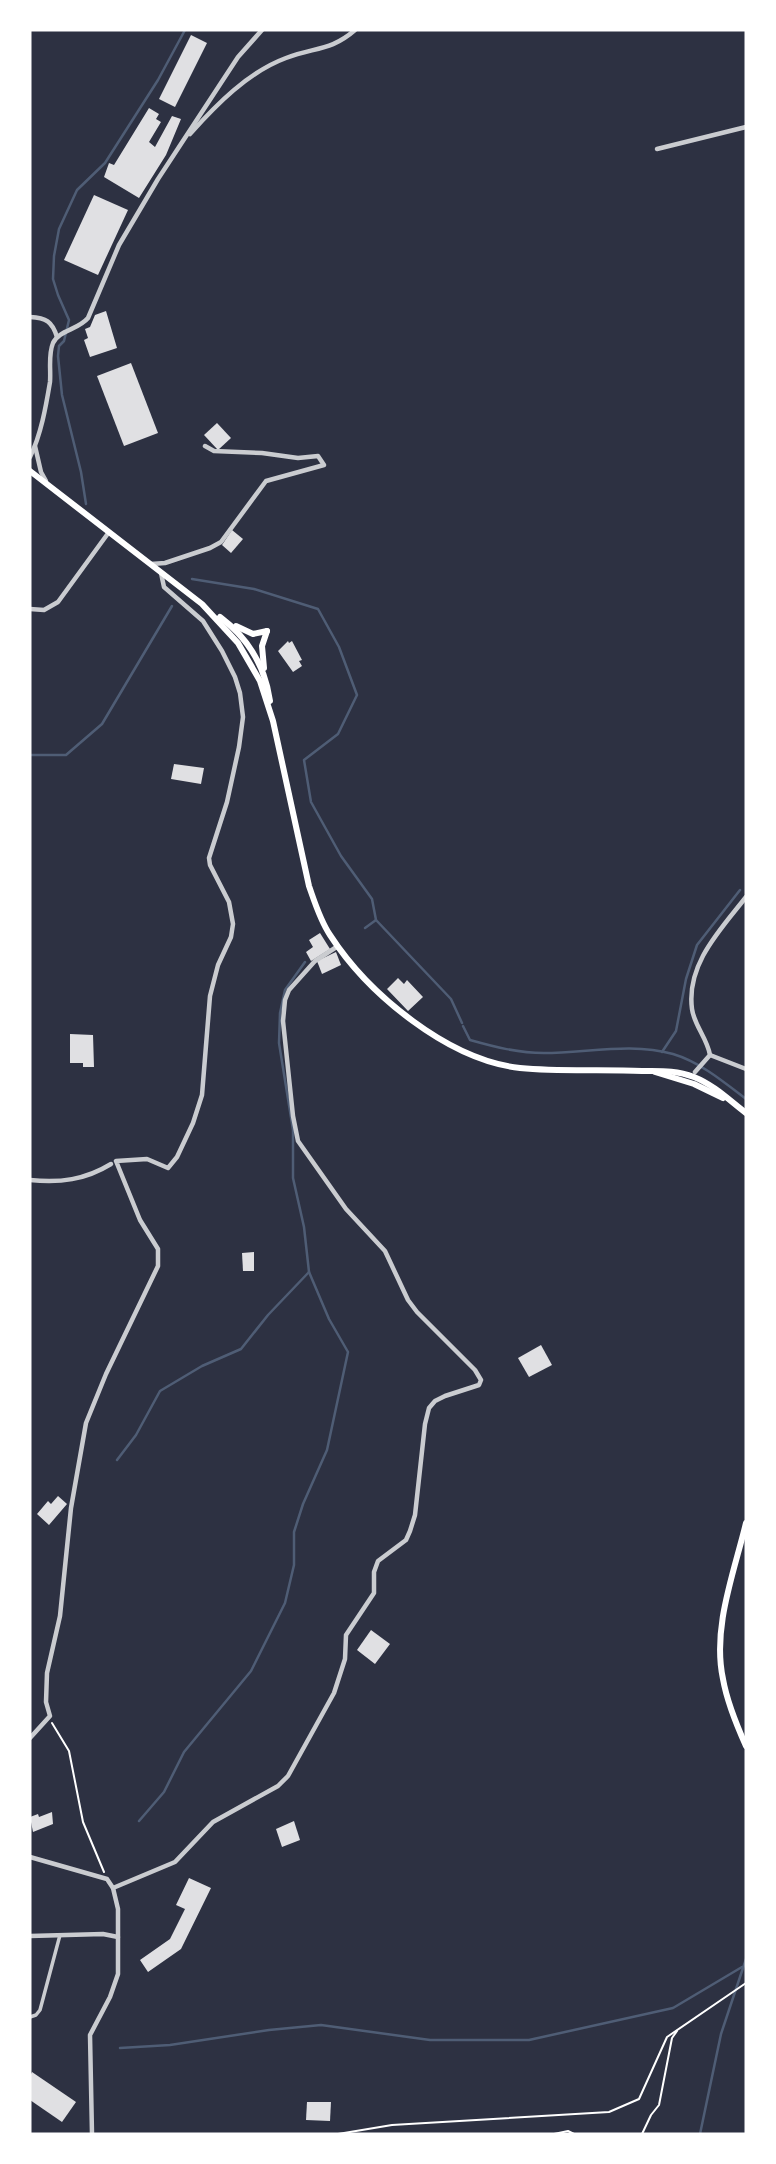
<svg xmlns="http://www.w3.org/2000/svg" width="776" height="2164" font-family="'PT Sans Narrow',sans-serif">
<style>
.lines{fill:none;stroke-linecap:round;stroke-linejoin:round}
.stream{stroke:#4f5d75;stroke-width:2.5}
.building{fill:#e0e0e3}
.path{stroke:#fff;stroke-width:2}
.pedestrian{stroke:#caccd0;stroke-width:3.5}
.minor{stroke:#caccd0;stroke-width:4.5}
.secondary{stroke:#fff;stroke-width:6}
</style>
<rect width="100%" height="100%" fill="#2d3142"/>
<g class="lines">
<g class="stream">
<polyline points="86,504 81,472 62,395 58,356 59,346 64,341 69,320 58,295 53,279 54,256 59,229 77,190 105,163 158,80 185,30"/>
<polyline points="192,579 254,589 318,609 339,647 357,695 338,734 304,760 311,802 341,856 372,899 376,920 451,999 462,1023"/>
<polyline points="30,755 66,755 102,724 172,606"/>
<polyline points="365,928 376,920"/>
<path d="M463,1026l7,14c25,7 48,13 74,13 43,0 87,-11 129,1 27,8 51,28 73,45"/>
<polyline points="662,1052 676,1031 686,979 697,945 740,890"/>
<polyline points="117,1460 136,1435 160,1391 202,1366 241,1349 268,1315 309,1272"/>
<polyline points="139,1821 164,1792 184,1752 251,1671 285,1603 294,1565 294,1532 303,1504 327,1450 348,1352 329,1319 309,1272 304,1227 293,1178 293,1130 279,1043 280,1013 285,990 305,962"/>
<polyline points="120,2048 170,2045 269,2030 321,2025 430,2040 529,2040 673,2008 742,1967"/>
<polyline points="700,2134 721,2034 746,1959"/>
</g>
</g>
<g class="building">
<polygon points="191,35 207,43 175,107 159,99"/>
<polygon points="149,108 159,114 156,119 161,122 149,142 155,147 172,116 181,119 166,155 139,198 104,177 109,163 114,165"/>
<polygon points="94,195 128,210 98,275 64,260"/>
<polygon points="106,311 117,348 90,357 84,340 88,338 85,329 90,327 95,315"/>
<polygon points="131,363 158,433 124,446 97,376"/>
<polygon points="217,423 231,438 218,450 204,435"/>
<polygon points="232,530 243,539 231,553 222,545"/>
<polygon points="288,641 289,643 292,641 302,660 299,661 302,666 293,672 278,651"/>
<polygon points="174,764 204,768 201,784 171,779"/>
<polygon points="320,933 330,949 311,961 306,952 313,947 309,940"/>
<polygon points="336,952 341,965 322,974 317,961"/>
<polygon points="398,978 404,984 407,980 423,997 408,1011 387,989"/>
<polygon points="70,1034 93,1035 94,1067 83,1067 83,1063 70,1063"/>
<polygon points="254,1252 254,1271 243,1271 242,1253"/>
<polygon points="541,1345 552,1365 529,1377 518,1358"/>
<polygon points="58,1496 67,1504 49,1525 37,1514 48,1501 51,1504"/>
<polygon points="371,1630 390,1644 375,1664 357,1650"/>
<polygon points="52,1812 53,1824 33,1832 30,1817 38,1814 39,1817"/>
<polygon points="294,1821 300,1840 282,1847 276,1829"/>
<polygon points="189,1878 211,1888 181,1949 148,1972 140,1960 170,1939 185,1909 176,1905"/>
<polygon points="32,2072 76,2102 62,2122 30,2100 30,2076"/>
<polygon points="307,2102 331,2102 330,2121 306,2120"/>
</g>
<g class="lines">
<g class="path">
<polyline points="52,1723 69,1751 83,1822 104,1872"/>
<polyline points="338,2134 392,2125 609,2112 639,2099 667,2037 746,1983"/>
<polyline points="554,2134 568,2131 574,2134"/>
<polyline points="642,2134 651,2115 659,2105 672,2038 677,2031"/>
</g>
<polyline class="pedestrian" points="30,2017 36,2015 40,2010 60,1935"/>
<g class="minor">
<path d="M190,134c26,-29 58,-62 96,-76 29,-11 45,-7 69,-28"/>
<polyline points="657,149 746,127"/>
<path d="M30,317c16,1 22,4 27,20"/>
<polyline points="35,446 41,472 46,481"/>
<path d="M30,457c11,-22 16,-51 20,-75 1,-13 -2,-27 3,-39 6,-13 25,-13 35,-25l31,-73 39,-66 80,-122 24,-27"/>
<polyline points="151,564 165,563 210,548 221,542 266,481 324,465 318,456 298,458 262,453 214,451 205,446"/>
<polyline points="30,609 44,610 58,602 109,532"/>
<polyline points="710,1055 746,1069"/>
<path d="M695,1072l15,-17c-3,-17 -16,-30 -18,-46 -6,-45 29,-80 54,-112"/>
<path d="M30,1180c30,3 55,0 81,-16"/>
<polyline points="30,1738 50,1716 46,1702 47,1673 60,1616 71,1508 86,1423 106,1374 158,1266 158,1249 140,1220 116,1161 147,1159 168,1168 177,1157 193,1123 202,1095 210,996 218,965 231,937 233,924 229,902 210,865 209,858 227,802 239,747 243,717 240,693 235,677 222,651 203,621 164,587 161,573"/>
<polyline points="30,1857 107,1879 113,1888 118,1909 118,1974 110,1997 90,2035 92,2134"/>
<polyline points="113,1888 175,1862 213,1822 278,1786 288,1776 334,1693 345,1659 346,1635 374,1593 374,1572 378,1561 406,1540 410,1531 415,1515 425,1424 429,1408 435,1401 445,1396 479,1385 481,1380 475,1370 417,1312 408,1300 385,1251 346,1209 298,1141 293,1116 283,1021 285,1000 289,990 315,961 338,946"/>
<polyline points="30,1936 103,1934 118,1937"/>
</g>
<g class="secondary">
<path d="M30,471l172,133 36,39 22,38 13,40 36,165c6,17 11,34 21,49 38,59 118,125 190,133 41,4 82,1 122,3 19,0 34,-1 52,6 20,8 35,23 52,36"/>
<path d="M220,617c28,21 45,49 50,84"/>
<polyline points="236,626 253,634 267,631"/>
<polyline points="264,668 262,646 267,631"/>
<polyline points="655,1072 694,1084 723,1098"/>
<path d="M746,1523c-12,50 -34,105 -23,156 4,23 14,47 23,67"/>
</g>
</g>
<rect width="776" height="2164" fill="none" stroke="#ffffff" stroke-width="63"/>
</svg>
